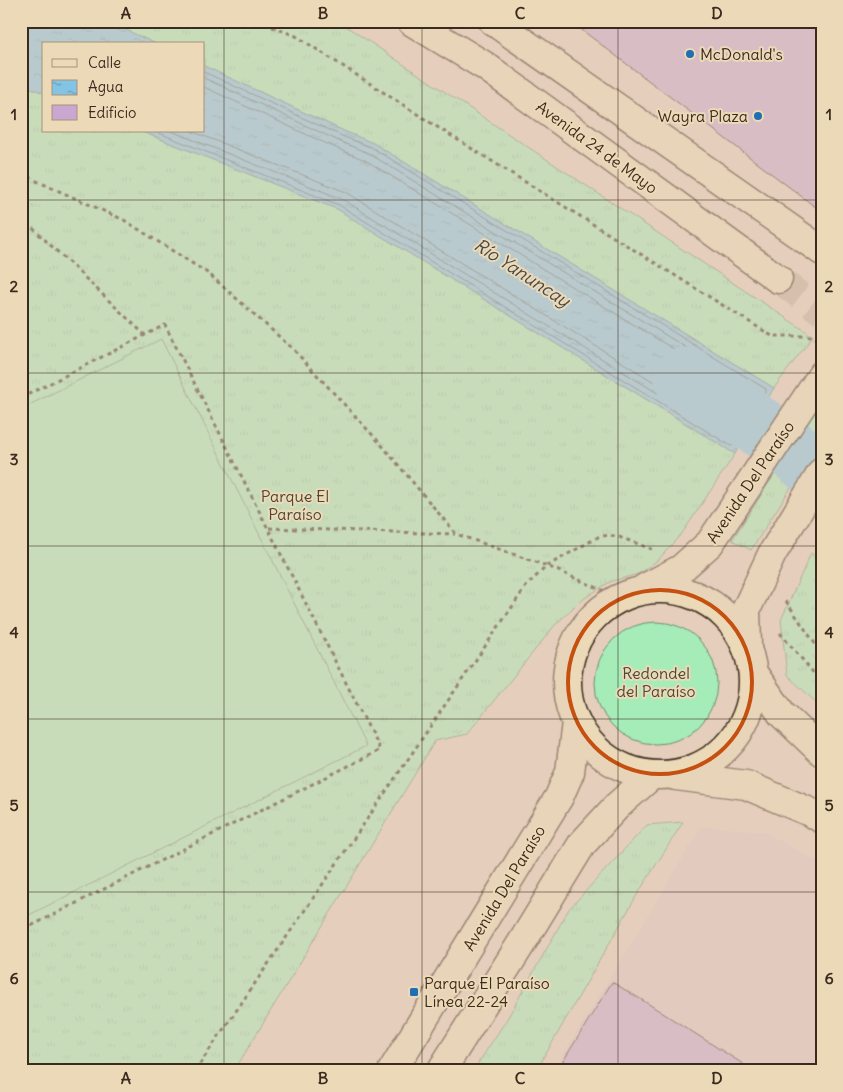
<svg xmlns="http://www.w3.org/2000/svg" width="843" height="1092" font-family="Delius,sans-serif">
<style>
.built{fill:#ddc3c2}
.grass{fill:url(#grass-tufts);stroke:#708b6c}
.garden{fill:#a5ecb9;stroke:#708b6c}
.water{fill:url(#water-ripples);stroke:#668695}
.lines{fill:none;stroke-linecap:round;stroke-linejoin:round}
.shore{stroke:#58686d;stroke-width:1}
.river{stroke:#83c4e4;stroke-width:61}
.building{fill:#caa7d0;stroke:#3b2a1e}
.secondary-tunnel{stroke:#c3ae9c;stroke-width:28;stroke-dasharray:28 14;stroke-linecap:butt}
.secondary-casing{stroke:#3b2a1e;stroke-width:31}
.path{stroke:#3b2a1e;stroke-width:3;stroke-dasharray:4 4;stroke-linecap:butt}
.secondary{stroke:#ecd9b7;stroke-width:28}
.marked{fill:none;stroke:#c55010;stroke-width:4;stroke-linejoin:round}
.grid{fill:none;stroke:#3b2a1e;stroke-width:1;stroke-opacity:0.55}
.poi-dot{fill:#1f6fb2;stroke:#ecd9b7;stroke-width:2}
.labels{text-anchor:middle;stroke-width:4;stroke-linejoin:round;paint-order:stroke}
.poi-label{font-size:16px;fill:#3b2a1e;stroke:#ecd9b7;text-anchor:start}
.street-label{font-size:16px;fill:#3b2a1e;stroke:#ecd9b7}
.park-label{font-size:16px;fill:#4b4735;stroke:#ecd9b7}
.water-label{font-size:18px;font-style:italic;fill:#494946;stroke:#ecd9b7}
.neatline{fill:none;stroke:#3b2a1e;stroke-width:2}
.grid-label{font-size:16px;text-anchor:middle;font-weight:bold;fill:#3b2a1e}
</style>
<defs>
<pattern id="grass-tufts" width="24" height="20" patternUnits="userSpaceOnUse" patternTransform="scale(1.25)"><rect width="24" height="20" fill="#a5ecb9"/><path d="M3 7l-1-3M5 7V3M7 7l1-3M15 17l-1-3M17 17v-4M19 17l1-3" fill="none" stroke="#8fcb9f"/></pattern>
<pattern id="water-ripples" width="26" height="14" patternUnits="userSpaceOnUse" patternTransform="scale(1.25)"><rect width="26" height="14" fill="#83c4e4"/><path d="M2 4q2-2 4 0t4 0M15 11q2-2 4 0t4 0" fill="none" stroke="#6c9fb8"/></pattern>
</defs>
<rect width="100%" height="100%" fill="#e5cfbc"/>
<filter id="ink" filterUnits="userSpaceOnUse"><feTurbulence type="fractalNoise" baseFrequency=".02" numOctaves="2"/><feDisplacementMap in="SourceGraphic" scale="10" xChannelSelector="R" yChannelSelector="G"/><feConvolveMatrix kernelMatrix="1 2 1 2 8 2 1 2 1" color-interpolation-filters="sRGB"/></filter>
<g filter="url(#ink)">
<polygon class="built" points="702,826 763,831 822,864 822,1071 553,1071"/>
<g class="grass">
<polygon points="107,21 338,21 813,336 774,388 373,143 346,132 204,66 204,44 156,44"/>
<polygon points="21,84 44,93 44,131 140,131 337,209 735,454 683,532 658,560 638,574 612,581 603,586 579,602 555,625 467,734 435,741 234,1071 21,1071"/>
<polygon points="822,401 822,439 751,550 732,540"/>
<polygon points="811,553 822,562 822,708 787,675 781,620"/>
<polygon points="683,822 637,895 536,1071 473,1071 507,1019 569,909 647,825"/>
</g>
<g class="garden">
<polygon points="161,339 366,746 21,919 21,409"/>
<circle cx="656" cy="683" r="61"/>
</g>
<g class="water">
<polygon points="21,21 107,21 156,44 44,44 44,93 21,84"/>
<polygon points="204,66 346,132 373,143 774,388 735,454 337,209 140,131 204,131"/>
</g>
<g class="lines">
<g class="shore">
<polyline points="154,131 339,205 731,446 735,445 766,392 766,389 371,147 344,137 204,72"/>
<polyline points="171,131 342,199 729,437 733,436 758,394 757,391 368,153 341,142 204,78"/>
<polyline points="191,131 346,192 727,427 730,426 747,397 747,394 365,160 338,149 204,87"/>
</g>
<polyline class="river" points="684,378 780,440 822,474"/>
</g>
<g class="building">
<polygon points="570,21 822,21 822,212"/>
<polygon points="612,982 647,1003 754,1071 557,1071"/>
</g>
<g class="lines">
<polyline class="secondary-tunnel" points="778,279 822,312"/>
<defs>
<g id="secondary">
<polyline points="411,21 485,66 778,279"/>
<polyline points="493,21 822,251"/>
<polyline points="645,588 681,569 710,543 822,375"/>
<circle cx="660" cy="682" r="93"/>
<polyline points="747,646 746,610 772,554 822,472"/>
<polyline points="753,673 782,714 822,752"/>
<polyline points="676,776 746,785 812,813 822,819"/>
<polyline points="392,1071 559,797 570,772 576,722"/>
<polyline points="441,1071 521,944 582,844 617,806 652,775"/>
</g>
</defs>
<use href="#secondary" class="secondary-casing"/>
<g class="path">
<polyline points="257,21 296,36 442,130 772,336 813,336 822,342"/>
<polyline points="21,174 124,220 209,274 293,349 380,443 456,534 547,566 616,596"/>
<polyline points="21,217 145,335"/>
<polyline points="21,398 165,325 380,750 21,931"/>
<polyline points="269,528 455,534"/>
<polyline points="786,601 822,654"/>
<polyline points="780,633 822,683"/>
<polyline points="195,1071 527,585 547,566 598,537 609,535 619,537 652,549"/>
</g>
<use href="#secondary" class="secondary"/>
</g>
</g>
<path d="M0 0H843V1092H0ZM568 682a92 92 0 1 1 184 0a92 92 0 1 1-184 0Z" fill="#e5cfbc" fill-opacity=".55" fill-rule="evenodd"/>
<path class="marked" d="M568 682a92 92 0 1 1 184 0a92 92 0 1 1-184 0Z"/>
<path class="grid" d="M224,21v1050M422,21v1050M618,21v1050M21,200h801M21,373h801M21,546h801M21,719h801M21,892h801"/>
<g class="poi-dot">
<circle cx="690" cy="54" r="5"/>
<circle cx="758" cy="116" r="5"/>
<rect x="409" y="987" width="10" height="10" rx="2.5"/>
</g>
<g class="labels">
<g class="poi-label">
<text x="700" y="60">McDonald's</text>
<text x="748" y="122" text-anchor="end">Wayra Plaza</text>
<text x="424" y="989">Parque El Paraíso<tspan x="424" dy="18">Línea 22-24</tspan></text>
</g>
<g class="street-label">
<text transform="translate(597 147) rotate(36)" y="6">Avenida 24 de Mayo</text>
<text transform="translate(750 482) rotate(-56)" y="6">Avenida Del Paraíso</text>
<text transform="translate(504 888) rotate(-59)" y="6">Avenida Del Paraíso</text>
</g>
<g class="park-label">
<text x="295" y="502">Parque El<tspan x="295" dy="18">Paraíso</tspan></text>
<text x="656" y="679">Redondel<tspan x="656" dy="18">del Paraíso</tspan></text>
</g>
<g class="water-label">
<text transform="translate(522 273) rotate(33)" y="6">Río Yanuncay</text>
</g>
</g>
<rect width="843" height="1092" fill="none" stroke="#ecd9b7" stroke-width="55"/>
<rect x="42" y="42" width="162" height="90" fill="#ecd9b7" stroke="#a5937a"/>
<rect x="52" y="59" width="25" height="8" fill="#ecd9b7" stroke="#a5937a"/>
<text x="88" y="68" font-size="15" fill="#3b2a1e">Calle</text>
<rect x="52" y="80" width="25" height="15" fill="url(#water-ripples)" stroke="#a5937a"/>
<text x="88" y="92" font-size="15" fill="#3b2a1e">Agua</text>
<rect x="52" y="105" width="25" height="15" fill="#caa7d0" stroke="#a5937a"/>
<text x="88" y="118" font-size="15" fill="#3b2a1e">Edificio</text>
<rect x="28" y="28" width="788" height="1036" class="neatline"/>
<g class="grid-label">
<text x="126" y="19">A</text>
<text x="323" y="19">B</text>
<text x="520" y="19">C</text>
<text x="717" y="19">D</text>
<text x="14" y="120">1</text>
<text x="829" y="120">1</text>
<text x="14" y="292">2</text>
<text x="829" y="292">2</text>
<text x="14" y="465">3</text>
<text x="829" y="465">3</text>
<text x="14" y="638">4</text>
<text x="829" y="638">4</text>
<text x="14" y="811">5</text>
<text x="829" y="811">5</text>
<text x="14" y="984">6</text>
<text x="829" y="984">6</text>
<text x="126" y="1084">A</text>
<text x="323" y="1084">B</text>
<text x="520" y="1084">C</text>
<text x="717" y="1084">D</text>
</g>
</svg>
